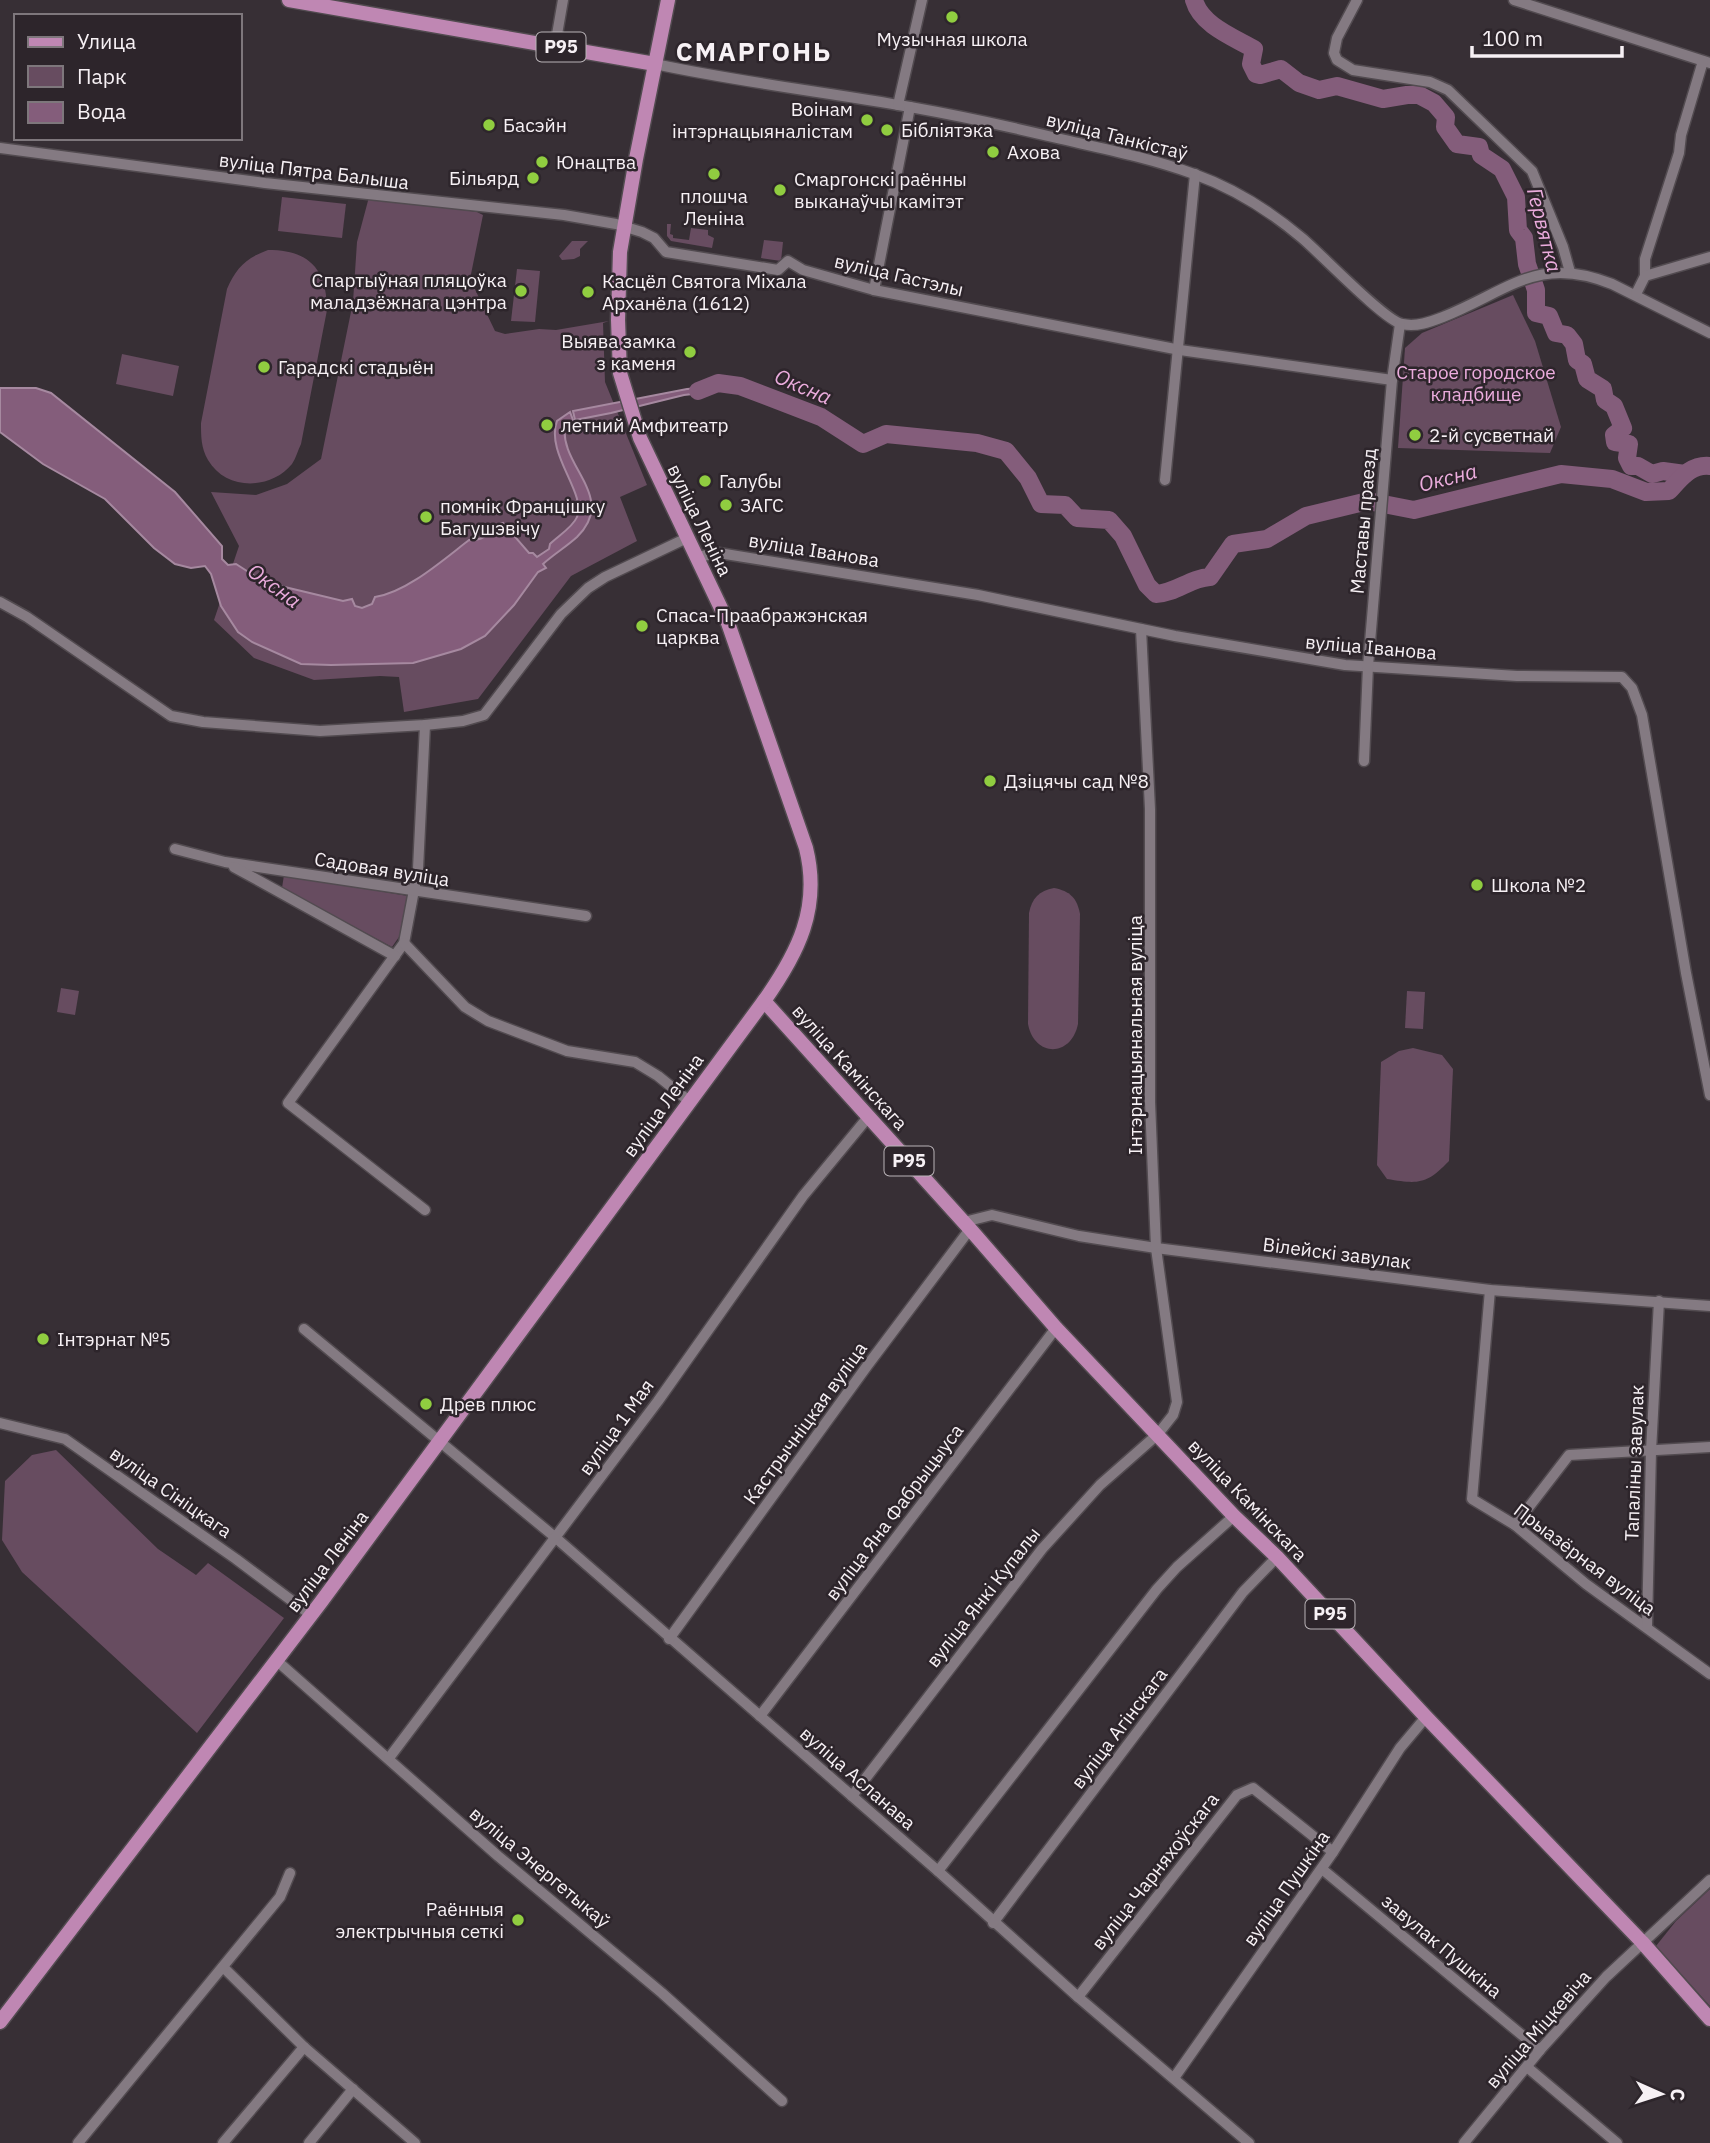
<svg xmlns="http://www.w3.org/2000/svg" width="1710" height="2143" font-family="'IBM Plex Sans',sans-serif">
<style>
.green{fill:#674c60}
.water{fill:#845d7b;stroke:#a689a0;stroke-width:2}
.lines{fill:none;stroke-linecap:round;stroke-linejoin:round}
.river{stroke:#845d7b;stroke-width:18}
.minor-casing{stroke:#524b50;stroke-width:13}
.major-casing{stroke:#524b50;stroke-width:17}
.minor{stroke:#847a82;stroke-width:10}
.major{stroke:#bf87b3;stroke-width:14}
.poi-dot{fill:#90cd40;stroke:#2d252b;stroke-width:2.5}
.labels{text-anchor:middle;stroke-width:5;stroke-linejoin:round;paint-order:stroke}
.shield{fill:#2d252b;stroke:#bab4b8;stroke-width:2}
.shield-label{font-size:18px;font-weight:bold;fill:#f7f1f5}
.poi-label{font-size:19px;fill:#f7f1f5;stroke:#2d252b;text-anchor:start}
.street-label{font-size:19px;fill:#f7f1f5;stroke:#2d252b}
.park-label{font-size:19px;fill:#ebacdd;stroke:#2d252b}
.water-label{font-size:21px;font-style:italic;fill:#ebacdd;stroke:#2d252b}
.district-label{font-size:26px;font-weight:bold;letter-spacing:2px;fill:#f7f1f5;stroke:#2d252b}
</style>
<rect width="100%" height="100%" fill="#372f35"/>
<g class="green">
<polygon points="282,197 346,204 342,238 278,231"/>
<polygon points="369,197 477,212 483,215 470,279 495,331 505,334 539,329 556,330 609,321 603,323 605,382 647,485 620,497 637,541 571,576 478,699 404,712 399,677 380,676 314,680 254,658 214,620 239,546 211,492 256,495 287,484 321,459 353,302 357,242"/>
<polygon points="667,224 671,224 670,234 673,235 673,238 689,240 691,228 708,230 708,235 714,238 712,248 671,241 667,236"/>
<polygon points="764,240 783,242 781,261 761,258"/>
<polygon points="572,241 588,241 580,249 580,256 574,259 562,260 559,256"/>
<path d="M268,250c41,0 59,19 59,60l-26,134c-3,6 -5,14 -9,20 -21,26 -66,27 -84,-4 -7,-12 -7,-24 -7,-37l26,-134c9,-21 19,-31 41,-39z"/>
<polygon points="517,269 540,271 535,322 511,321"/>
<polygon points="1513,295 1535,341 1561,427 1550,453 1398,448 1405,348 1422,333"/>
<polygon points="122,354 179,366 173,396 116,384"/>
<polygon points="284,875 408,896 401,934 392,947 282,888"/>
<path d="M1054,888c16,3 23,10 26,26l-2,110c-7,34 -44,33 -50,0l1,-111c3,-15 10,-22 25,-25z"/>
<polygon points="61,988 79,991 75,1015 57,1012"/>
<polygon points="1407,991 1425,992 1423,1029 1405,1028"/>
<path d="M1413,1048l29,7 11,14 -4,92c-23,24 -31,23 -62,18l-10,-14 4,-103 18,-11z"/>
<polygon points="56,1450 158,1549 196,1575 208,1563 284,1618 197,1733 22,1572 2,1540 5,1481 32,1455"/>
<polygon points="1710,1889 1710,2006 1656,1946 1676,1921"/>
</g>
<g class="water">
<polygon points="718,383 710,392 684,395 611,413 575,420 573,411 687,389 701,388"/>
<path d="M0,388h36l15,5 124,99 47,54v13l6,6 8,-1 28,18 79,19 9,-2 3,7 7,2 10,-4 3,-7c32,-5 68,-37 94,-57 11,1 20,-4 23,-14l11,-3 26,30h4l4,4 12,-8 1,-5c8,-8 23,-17 27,-27 10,-23 -32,-64 -20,-96l13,-9 3,8 -8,6c-6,40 53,71 12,111 -11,10 -23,17 -34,27l3,4 -8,4 -24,33 -29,31 -24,13 -48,14 -82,2 -30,-1 -49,-22 -14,-10 -17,-26 -10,-32 -6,-8 -14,2 -16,-4 -21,-16 -49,-49 -62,-35 -43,-32z"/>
</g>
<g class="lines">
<g class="river">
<path d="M1194,0c7,25 39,37 60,49l-3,15 5,10 4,1 21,-6 18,14 20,7 18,-4 46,13 24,-4h12l15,8 12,14 -1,10 12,17 22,3 2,8 21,14 14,28 2,33 6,8 3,26 9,26v23l13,3 7,17 11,2 7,9 3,16 6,4 4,15 16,10 2,11 9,6 9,22 -9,7 1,7 14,2 -2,14 4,8h7l14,8 11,-3 22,3"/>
<path d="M698,391l20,-8 22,3 81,31 42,27 23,-10 91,9 29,8 22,27 13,26 24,1 12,13 32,2 14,16 24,49 9,9c20,-1 34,-16 54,-17l23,-33 34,-5 39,-23 62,-15 46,9 147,-36 51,5 34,13 23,-1c12,-13 22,-27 41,-25"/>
</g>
<defs>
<g id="minor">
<polyline points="1357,0 1337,38 1334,53 1337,60 1353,70 1430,82 1448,90 1532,171 1563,247 1570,272"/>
<polyline points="1514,0 1710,63"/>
<polyline points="555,46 563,0"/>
<path d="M655,64c84,18 170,28 255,43 51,9 101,20 151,32 44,10 89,19 133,35 39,14 76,37 108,64 19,16 82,82 100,86 15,3 28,-2 41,-7 65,-26 95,-63 169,-33l98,49"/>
<polyline points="898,105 922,0"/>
<polyline points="0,148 265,183 564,215 616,224 642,232 654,238 666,252 778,270 788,261 803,270 874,290 1180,350 1392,380"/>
<polyline points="1645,276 1645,259 1679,153 1681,135 1703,61"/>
<polyline points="874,290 910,107"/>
<polyline points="1636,294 1645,276 1710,257"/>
<polyline points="1165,480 1195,174"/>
<polyline points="697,557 719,553 978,595 1175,636 1345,665 1517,676 1622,677 1632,688 1642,715 1686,973 1710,1095"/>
<polyline points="0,602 27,617 171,716 203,722 320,731 425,725 463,721 484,715 561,614 588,588 605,577 687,538"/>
<polyline points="425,725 418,869 404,943 288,1103 425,1210"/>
<polyline points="1364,761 1368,666 1392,380 1400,324"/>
<polyline points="175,849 225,862 586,916"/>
<polyline points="234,867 395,956"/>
<polyline points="404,943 465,1007 488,1021 567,1051 635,1062 658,1076 689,1101"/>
<polyline points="964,1222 992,1215 1079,1236 1156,1248 1490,1290 1710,1306"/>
<polyline points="1490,1290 1472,1499 1515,1525 1586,1584 1710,1674"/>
<polyline points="304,1329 556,1538 938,1871 1078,1997 1249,2143"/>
<polyline points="0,1423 65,1439 236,1559 311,1615"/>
<polyline points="1515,1525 1569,1455 1710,1447"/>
<polyline points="1647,1626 1651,1451 1659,1301"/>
<polyline points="669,1639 867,1366 970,1229"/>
<polyline points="276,1660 498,1856 662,1993 782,2101"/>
<polyline points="760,1716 1056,1328"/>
<polyline points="389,1758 658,1401 803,1196 869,1116"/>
<polyline points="852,1796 1042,1549 1100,1485 1158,1434 1173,1415 1177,1402 1156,1248 1150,1102 1150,809 1141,629"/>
<polyline points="1322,1869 1540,2050"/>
<polyline points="938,1871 1157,1589 1177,1567 1234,1516"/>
<polyline points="993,1923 1243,1592 1277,1557"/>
<polyline points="223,1967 304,2047 415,2143"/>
<polyline points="1078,1997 1237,1795 1253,1788 1333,1852"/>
<polyline points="1527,2067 1617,2143"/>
<polyline points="1174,2078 1333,1852 1400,1748 1426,1717"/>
<polyline points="78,2143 280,1897 290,1873"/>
<polyline points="223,2143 304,2047"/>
<polyline points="309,2143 353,2089"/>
<polyline points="1464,2143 1540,2050 1606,1977 1710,1880"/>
</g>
<g id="major">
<polyline points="289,0 655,64"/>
<polyline points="764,1001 970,1229 1056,1328 1234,1516 1277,1557 1426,1717 1642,1942 1710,2019"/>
<path d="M0,2022l321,-420 443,-601c34,-48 57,-93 42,-153l-78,-225 -88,-185 -20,-65 -2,-53 2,-68 16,-93 32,-159"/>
</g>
</defs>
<use href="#minor" class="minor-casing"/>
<use href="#major" class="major-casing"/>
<use href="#minor" class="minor"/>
<use href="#major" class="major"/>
</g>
<g class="poi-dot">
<circle cx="952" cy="17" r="7"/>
<circle cx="867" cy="120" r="7"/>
<circle cx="489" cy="125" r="7"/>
<circle cx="887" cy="130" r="7"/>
<circle cx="993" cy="152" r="7"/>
<circle cx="542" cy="162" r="7"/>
<circle cx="714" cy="174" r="7"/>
<circle cx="533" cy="178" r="7"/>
<circle cx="780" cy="190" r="7"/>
<circle cx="521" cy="291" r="7"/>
<circle cx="588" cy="292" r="7"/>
<circle cx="690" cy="352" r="7"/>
<circle cx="264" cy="367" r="7"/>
<circle cx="547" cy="425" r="7"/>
<circle cx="1415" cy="435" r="7"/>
<circle cx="705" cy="481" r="7"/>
<circle cx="726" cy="505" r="7"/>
<circle cx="426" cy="517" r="7"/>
<circle cx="642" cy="626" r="7"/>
<circle cx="990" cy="781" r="7"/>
<circle cx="1477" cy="885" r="7"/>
<circle cx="43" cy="1339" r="7"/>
<circle cx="426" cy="1404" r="7"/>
<circle cx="518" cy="1920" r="7"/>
</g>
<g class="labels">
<g class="shield">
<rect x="536.5" y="32.5" width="49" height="29" rx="5"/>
<rect x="884.5" y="1146.5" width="49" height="29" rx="5"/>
<rect x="1305.5" y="1599.5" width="49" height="29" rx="5"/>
</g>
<g class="shield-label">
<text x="561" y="53">Р95</text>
<text x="909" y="1167">Р95</text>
<text x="1330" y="1620">Р95</text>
</g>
<g class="poi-label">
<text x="952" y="46" text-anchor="middle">Музычная школа</text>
<text x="853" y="116" text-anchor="end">Воінам<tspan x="853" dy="22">інтэрнацыяналістам</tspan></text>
<text x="503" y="132">Басэйн</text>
<text x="901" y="137">Бібліятэка</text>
<text x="1007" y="159">Ахова</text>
<text x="556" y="169">Юнацтва</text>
<text x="519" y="185" text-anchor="end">Більярд</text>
<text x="794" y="186">Смаргонскі раённы<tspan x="794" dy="22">выканаўчы камітэт</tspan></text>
<text x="714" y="203" text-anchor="middle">плошча<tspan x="714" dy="22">Леніна</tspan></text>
<text x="507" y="287" text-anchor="end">Спартыўная пляцоўка<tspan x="507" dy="22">маладзёжнага цэнтра</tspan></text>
<text x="602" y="288">Касцёл Святога Міхала<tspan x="602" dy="22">Арханёла (1612)</tspan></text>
<text x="676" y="348" text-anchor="end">Выява замка<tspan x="676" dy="22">з каменя</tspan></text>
<text x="278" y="374">Гарадскі стадыён</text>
<text x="561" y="432">летний Амфитеатр</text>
<text x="1429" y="442">2-й сусветнай</text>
<text x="719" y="488">Галубы</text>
<text x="740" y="512">ЗАГС</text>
<text x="440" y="513">помнік Францішку<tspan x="440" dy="22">Багушэвічу</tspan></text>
<text x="656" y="622">Спаса-Праабражэнская<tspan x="656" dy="22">царква</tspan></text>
<text x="1004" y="788">Дзіцячы сад №8</text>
<text x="1491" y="892">Школа №2</text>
<text x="57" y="1346">Інтэрнат №5</text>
<text x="440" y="1411">Древ плюс</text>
<text x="504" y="1916" text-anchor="end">Раённыя<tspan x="504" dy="22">электрычныя сеткі</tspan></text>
</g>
<g class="street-label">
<text transform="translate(1117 136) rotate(14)" y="7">вуліца Танкістаў</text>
<text transform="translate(314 171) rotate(7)" y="7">вуліца Пятра Балыша</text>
<text transform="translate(899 275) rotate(13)" y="7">вуліца Гастэлы</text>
<text transform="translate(700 520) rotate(64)" y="7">вуліца Леніна</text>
<text transform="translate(1363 521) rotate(-85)" y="7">Маставы праезд</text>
<text transform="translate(814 550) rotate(9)" y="7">вуліца Іванова</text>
<text transform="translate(1371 647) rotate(5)" y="7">вуліца Іванова</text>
<text transform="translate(382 869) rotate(9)" y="7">Садовая вуліца</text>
<text transform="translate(1135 1035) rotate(-90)" y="7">Інтэрнацыянальная вуліца</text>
<text transform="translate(850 1067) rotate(48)" y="7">вуліца Камінскага</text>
<text transform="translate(663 1105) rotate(-54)" y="7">вуліца Леніна</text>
<text transform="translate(1337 1253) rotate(7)" y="7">Вілейскі завулак</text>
<text transform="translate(805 1423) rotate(-54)" y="7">Кастрычніцкая вуліца</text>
<text transform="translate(616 1427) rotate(-54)" y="7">вуліца 1 Мая</text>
<text transform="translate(1634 1463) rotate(-88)" y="7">Тапаліны завулак</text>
<text transform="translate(171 1492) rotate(35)" y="7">вуліца Сініцкага</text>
<text transform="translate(1248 1500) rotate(46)" y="7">вуліца Камінскага</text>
<text transform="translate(894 1512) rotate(-53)" y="7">вуліца Яна Фабрыцыуса</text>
<text transform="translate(1585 1559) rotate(37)" y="7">Прыазёрная вуліца</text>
<text transform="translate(327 1561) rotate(-53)" y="7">вуліца Леніна</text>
<text transform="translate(983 1597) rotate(-52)" y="7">вуліца Янкі Купалы</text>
<text transform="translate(1119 1728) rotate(-53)" y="7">вуліца Агінскага</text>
<text transform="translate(858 1778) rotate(41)" y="7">вуліца Асланава</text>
<text transform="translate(540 1867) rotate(40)" y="7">вуліца Энергетыкаў</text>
<text transform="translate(1155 1871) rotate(-52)" y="7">вуліца Чарняхоўскага</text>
<text transform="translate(1286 1888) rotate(-55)" y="7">вуліца Пушкіна</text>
<text transform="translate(1442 1946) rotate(40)" y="7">завулак Пушкіна</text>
<text transform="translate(1538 2029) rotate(-49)" y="7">вуліца Міцкевіча</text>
</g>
<g class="park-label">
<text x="1476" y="379">Старое городское<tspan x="1476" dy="22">кладбище</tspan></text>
</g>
<g class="water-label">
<text transform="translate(1544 230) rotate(76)" y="7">Гервятка</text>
<text transform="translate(803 387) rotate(23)" y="7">Оксна</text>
<text transform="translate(1448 478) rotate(-14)" y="7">Оксна</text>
<text transform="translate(274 586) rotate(36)" y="7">Оксна</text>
</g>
<g class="district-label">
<text x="754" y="61">СМАРГОНЬ</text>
</g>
</g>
<rect x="14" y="14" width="228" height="126" fill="#2d252b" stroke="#7e777c" stroke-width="2"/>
<rect x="28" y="37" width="35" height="10" fill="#bf87b3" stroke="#7e777c" stroke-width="2"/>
<text x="77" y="49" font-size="21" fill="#f7f1f5">Улица</text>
<rect x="28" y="66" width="35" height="21" fill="#674c60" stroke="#7e777c" stroke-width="2"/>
<text x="77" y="84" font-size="21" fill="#f7f1f5">Парк</text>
<rect x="28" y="102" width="35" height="21" fill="#845d7b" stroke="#7e777c" stroke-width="2"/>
<text x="77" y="119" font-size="21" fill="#f7f1f5">Вода</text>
<g transform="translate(1661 2094) rotate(93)" stroke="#2d252b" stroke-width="5" paint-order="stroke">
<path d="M0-5L12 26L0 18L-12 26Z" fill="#f7f1f5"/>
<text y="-10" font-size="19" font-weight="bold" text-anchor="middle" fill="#f7f1f5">С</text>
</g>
<path d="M1472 46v10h150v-10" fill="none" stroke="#f7f1f5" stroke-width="3.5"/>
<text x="1482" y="46" font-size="21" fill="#f7f1f5" stroke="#2d252b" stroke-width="5" paint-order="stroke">100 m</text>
</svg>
